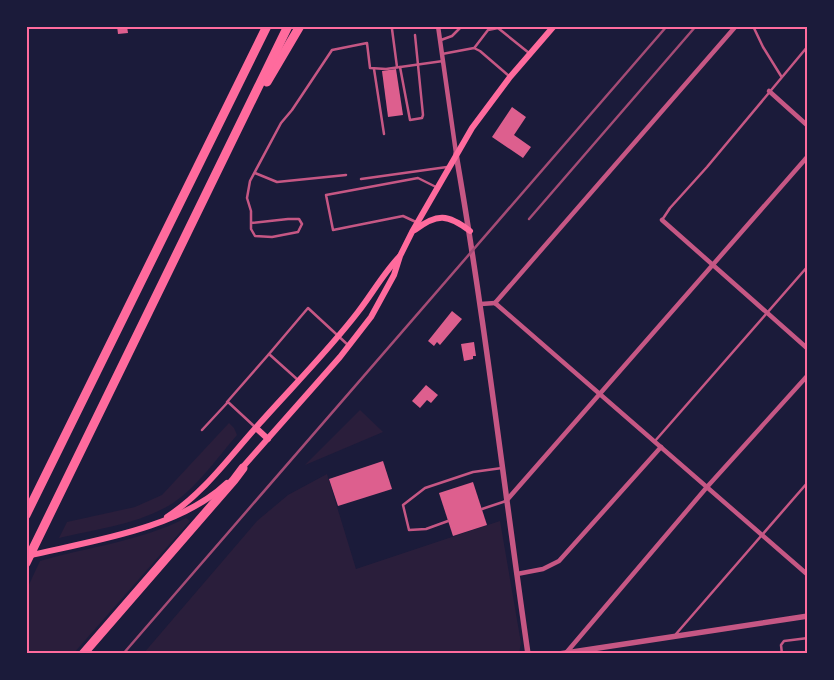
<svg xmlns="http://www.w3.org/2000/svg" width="834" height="680" font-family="'Work Sans',sans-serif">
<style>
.green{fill:#2a1e3b}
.building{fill:#dd5f8e}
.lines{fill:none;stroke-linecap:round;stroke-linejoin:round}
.service{stroke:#c65784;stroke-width:2.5}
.minor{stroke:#c65784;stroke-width:4.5}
.tertiary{stroke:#c65784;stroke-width:5.5}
.secondary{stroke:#ff6b9d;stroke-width:6}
.motorway{stroke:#ff6b9d;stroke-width:9}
.rail{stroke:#a44b75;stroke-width:2.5}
.neatline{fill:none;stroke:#ff6b9d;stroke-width:2}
</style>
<rect width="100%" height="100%" fill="#1b1b3a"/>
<g class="green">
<polygon points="360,410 383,432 305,465"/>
<path d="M229,423l5,5 3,7c-19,22 -40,52 -64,68 -33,21 -76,26 -114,35l8,-16 68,-15 27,-12z"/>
<polygon points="327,474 356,569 500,521 521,643 519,653 143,654 257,521 288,495"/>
<path d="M186,518l4,3 -117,133h-47v-63l14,-30c48,-14 101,-20 146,-43z"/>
</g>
<g class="building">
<polygon points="117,26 127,26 128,33 118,34"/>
<polygon points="396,69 403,115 388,117 382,71"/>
<polygon points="512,107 526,117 514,135 531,147 523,158 492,137"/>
<polygon points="452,311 462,319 440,345 437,342 434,346 428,341"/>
<polygon points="474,342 476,356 473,356 473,359 464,361 461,344"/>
<polygon points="426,385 438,395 431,403 427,400 420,408 412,401"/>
<polygon points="383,461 392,489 338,506 329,479"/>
<polygon points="473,482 487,525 453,536 439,493"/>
</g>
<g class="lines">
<g class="service">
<polyline points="753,26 763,47 781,76"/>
<polyline points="392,29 397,67"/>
<polyline points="441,40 452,36 462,26"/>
<polyline points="475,47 488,30 498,28 529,53"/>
<polyline points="442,54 474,48 480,51 509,76"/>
<polyline points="400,67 410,120 422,118 423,115 415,35"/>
<polyline points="374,69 384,134"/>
<polyline points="255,173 277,182 346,175"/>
<polyline points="361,179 447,167"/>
<polyline points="662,220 670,208 707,167 808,46"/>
<polyline points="416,222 403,216 333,230 326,195 418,178 436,187"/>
<polyline points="251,223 288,219 299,219 302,224 298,232 272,237 255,236 251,229 251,211 247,198 250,181 281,123 292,110 332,50 367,43 370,68 386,69 443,61"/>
<polyline points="298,380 269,354 308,308 348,345"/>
<polyline points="227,402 269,354"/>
<polyline points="202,430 228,402 255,427"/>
<polyline points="655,441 808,266"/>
<polyline points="482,509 506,501"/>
<polyline points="448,521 426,529 409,530 403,505 425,488 473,472 502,468"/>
<polyline points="676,634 808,482"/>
<polyline points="806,638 808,647"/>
<polyline points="782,654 781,645 784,641 808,638"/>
</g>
<g class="minor">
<polyline points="438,26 456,153"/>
<polyline points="769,91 808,126"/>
<polyline points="662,220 808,349"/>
<polyline points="495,303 808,575"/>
<polyline points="495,303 736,26"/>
<polyline points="481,304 495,303"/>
<polyline points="506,501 808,156"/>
<polyline points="517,574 543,569 559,561 661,447"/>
<polyline points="566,653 707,487 808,375"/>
</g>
<g class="tertiary">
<path d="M456,154c29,166 48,333 72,500"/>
<polyline points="559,654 808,616"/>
</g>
<g class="secondary">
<path d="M415,230c22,-17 33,-16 55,1"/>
<polyline points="256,428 268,439"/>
<polyline points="241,469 340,357 371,317 394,275 400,256 412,232 472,128 510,77 554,26"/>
<path d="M167,517c38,-25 63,-61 93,-94 33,-37 68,-72 98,-111 14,-18 25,-38 41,-55"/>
<path d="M27,556c64,-15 152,-27 200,-73"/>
</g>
<g class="motorway">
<polyline points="267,82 300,26"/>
<polyline points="26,515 267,26"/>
<polyline points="26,563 288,26"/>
<polyline points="83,654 234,480 243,468"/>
</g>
<g class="rail">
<polyline points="529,219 696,26"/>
<polyline points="123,654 667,26"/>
</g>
</g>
<rect width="834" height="680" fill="none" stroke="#1b1b3a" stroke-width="55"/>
<rect x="28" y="28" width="778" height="624" class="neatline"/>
</svg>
